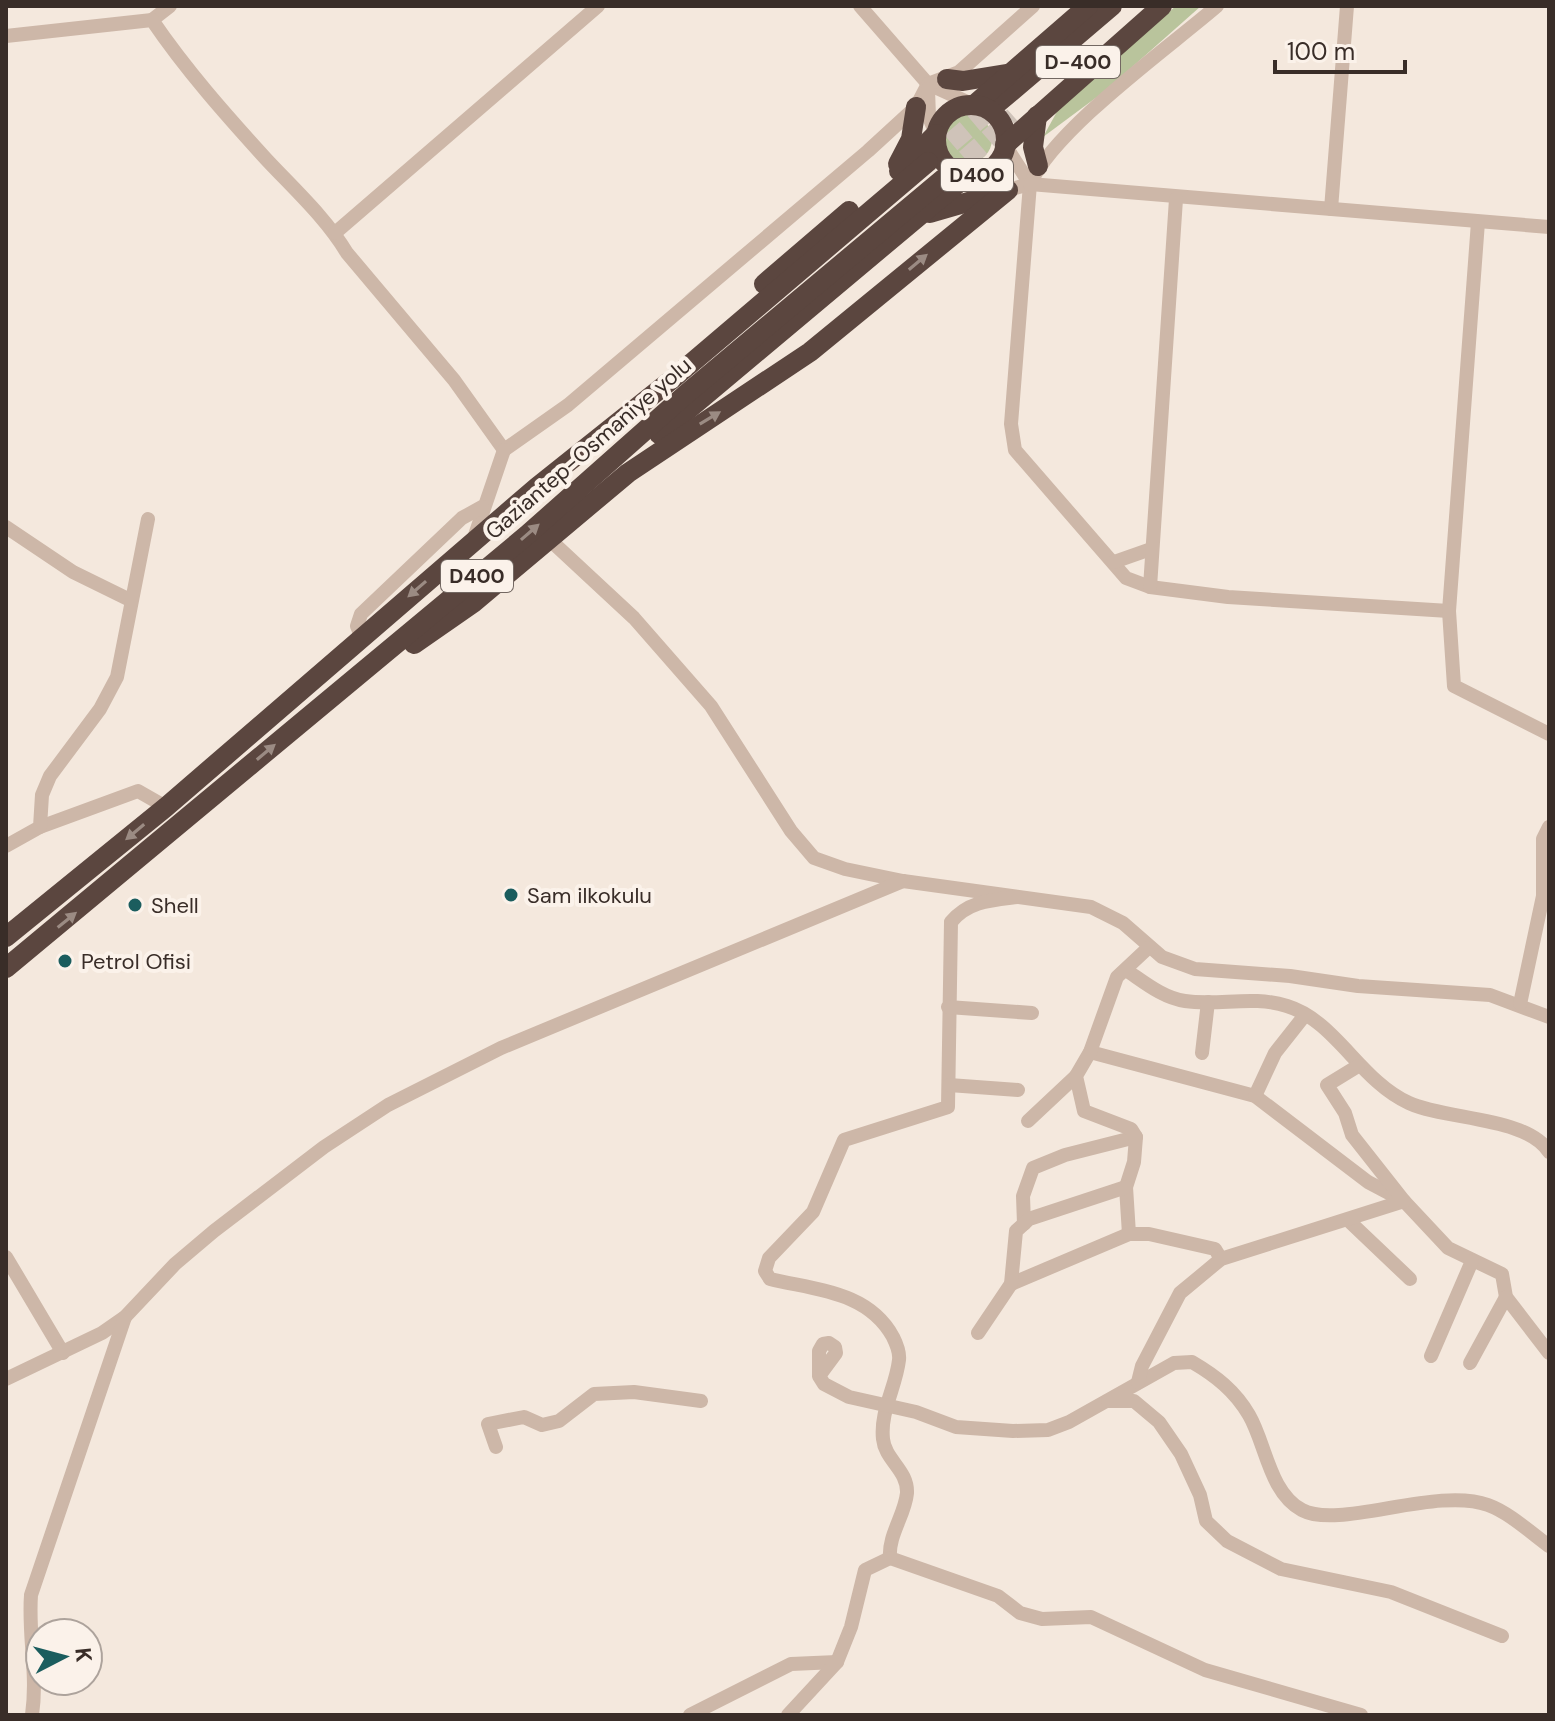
<svg xmlns="http://www.w3.org/2000/svg" width="1555" height="1721" font-family="'DM Sans',sans-serif">
<style>
.green{fill:#b9c49c}
.lines{fill:none;stroke-linecap:round;stroke-linejoin:round}
.highway-tunnel{stroke:#cfc3b9;stroke-width:20;stroke-dasharray:20 10;stroke-linecap:butt}
.minor{stroke:#cdb7a8;stroke-width:14}
.highway{stroke:#5b463f;stroke-width:20}
.oneway{fill:#9b8b83}
.poi-dot{fill:#1b5d5e;stroke:#fbf2ea;stroke-width:3}
.labels{text-anchor:middle;stroke-width:8;stroke-linejoin:round;paint-order:stroke}
.shield{fill:#fbf2ea;stroke:#736862;stroke-width:2}
.shield-label{font-size:20px;font-weight:bold;fill:#392d28}
.street-label{font-size:22px;fill:#392d28;stroke:#fbf2ea}
.poi-label{font-size:22px;fill:#392d28;stroke:#fbf2ea;text-anchor:start}
</style>
<rect width="100%" height="100%" fill="#f4e8dd"/>
<g class="green">
<polygon points="1176,6 1201,6 1105,91 1043,137 1059,108"/>
<circle cx="968" cy="139" r="24"/>
</g>
<g class="lines">
<g class="highway-tunnel">
<polyline points="928,162 999,102"/>
<polyline points="943,179 1014,117"/>
</g>
<g class="minor">
<polyline points="860,6 928,84 974,105"/>
<polyline points="152,20 170,6"/>
<path d="M6,36l146,-16c34,50 74,95 114,139 28,30 60,59 81,94l107,127 50,70 64,-45 300,-254 48,-44 12,-23 31,-12 74,-66"/>
<polyline points="928,89 929,117 936,134"/>
<polyline points="1005,145 1030,184 1011,424 1015,450 1126,578 1150,587 1228,597 1449,611"/>
<path d="M968,175l40,15 22,-6c26,-56 137,-135 187,-178"/>
<polyline points="1030,184 1549,227"/>
<polyline points="1331,209 1347,6"/>
<polyline points="1478,222 1449,611 1454,686 1549,734"/>
<polyline points="335,233 598,6"/>
<polyline points="6,527 73,572 130,600"/>
<polyline points="549,539 634,618 711,706 791,831 814,858 845,869 903,881 1091,907 1123,923 1162,957 1195,969 1290,976 1358,986 1490,995 1549,1017"/>
<polyline points="473,541 504,450"/>
<polyline points="1114,562 1151,549"/>
<polyline points="1150,587 1176,199"/>
<polyline points="362,638 357,626 361,614 462,518 482,507"/>
<polyline points="40,827 138,791 166,807"/>
<polyline points="6,846 40,827 42,795 50,776 100,709 117,677 148,519"/>
<path d="M1017,897c-25,3 -49,4 -66,25l-3,185 -104,33 -31,72 -44,46 -4,13 5,8c45,11 98,12 123,58 4,8 7,15 6,23 -3,27 -19,51 -16,79 2,21 25,31 24,54 -2,22 -19,42 -17,65l108,38 22,17 22,6 49,-2 114,53 156,45"/>
<path d="M1126,970c18,12 37,28 59,31 34,5 68,-6 102,5 49,15 73,75 122,97 37,17 119,14 140,49"/>
<polyline points="1520,1004 1543,896 1543,839 1549,827"/>
<polyline points="948,1007 1032,1013"/>
<polyline points="1090,1052 1255,1096 1368,1182 1404,1201 1448,1248 1502,1274 1506,1297 1549,1353"/>
<polyline points="1202,1053 1208,1002"/>
<polyline points="949,1085 1018,1090"/>
<polyline points="1255,1096 1275,1053 1305,1015"/>
<polyline points="1028,1121 1076,1076"/>
<polyline points="1349,1221 1410,1279"/>
<polyline points="1024,1224 1023,1196 1033,1168 1065,1155 1136,1137"/>
<polyline points="1129,1234 1126,1187 1134,1162 1136,1137 1131,1129 1084,1111 1076,1076 1090,1052 1117,977 1148,948"/>
<polyline points="6,1257 63,1353"/>
<polyline points="1011,1284 1129,1234 1149,1234 1215,1249 1221,1259"/>
<polyline points="978,1333 1011,1284 1016,1231 1029,1219 1126,1187"/>
<polyline points="1431,1356 1472,1261"/>
<polyline points="1470,1363 1506,1297"/>
<path d="M819,1376l17,-23 -1,-6 -6,-4 -6,1 -4,7v25l5,8 25,13 67,15 40,15 57,4 35,-1 21,-8 105,-59 18,-1c24,14 43,29 57,53 17,29 20,77 53,95 37,20 135,-24 186,-5 22,8 43,28 61,41"/>
<polyline points="6,1379 102,1333 125,1317 175,1264 214,1231 324,1147 388,1105 501,1048 903,881"/>
<polyline points="1138,1382 1142,1366 1180,1293 1221,1259 1404,1201 1352,1135 1345,1113 1327,1085 1358,1066"/>
<polyline points="1108,1401 1134,1401 1159,1422 1181,1454 1200,1495 1206,1521 1227,1541 1281,1569 1391,1592 1502,1636"/>
<polyline points="496,1447 488,1424 524,1417 542,1425 559,1421 594,1394 634,1392 701,1401"/>
<path d="M32,1715c6,-41 -4,-79 -1,-120l94,-278"/>
<polyline points="690,1715 791,1664 837,1662"/>
<polyline points="788,1715 837,1662 851,1627 865,1570 890,1558"/>
</g>
<g class="highway">
<polyline points="947,79 963,81 1006,74"/>
<polyline points="999,102 1112,6"/>
<polyline points="974,105 1088,6"/>
<circle cx="971" cy="140" r="35"/>
<polyline points="1037,116 1033,147 1038,166"/>
<polyline points="1005,145 1162,6"/>
<polyline points="898,164 911,139 916,107"/>
<polyline points="899,171 936,134"/>
<polyline points="930,213 999,193"/>
<polyline points="764,284 849,211"/>
<polyline points="659,434 968,175"/>
<polyline points="414,644 473,603 628,473 810,352 1008,190"/>
<polyline points="6,937 166,807 537,487 675,377 928,162"/>
<polyline points="6,968 527,535 685,395 943,179"/>
</g>
</g>
<defs><path id="oneway-solid" d="M-6-.8H1V-3.2L6.5 0L1 3.2V.8H-6Z" transform="scale(2)"/></defs>
<g class="oneway">
<use href="#oneway-solid" transform="translate(918 262) rotate(-40)"/>
<use href="#oneway-solid" transform="translate(710 418) rotate(-31)"/>
<use href="#oneway-solid" transform="translate(530 532) rotate(-41)"/>
<use href="#oneway-solid" transform="translate(417 589) rotate(139)"/>
<use href="#oneway-solid" transform="translate(266 752) rotate(-40)"/>
<use href="#oneway-solid" transform="translate(135 832) rotate(140)"/>
<use href="#oneway-solid" transform="translate(67 920) rotate(-39)"/>
</g>
<g class="poi-dot">
<circle cx="511" cy="895" r="8"/>
<circle cx="135" cy="905" r="8"/>
<circle cx="65" cy="961" r="8"/>
</g>
<g class="labels">
<g class="shield">
<rect x="1036" y="46" width="84" height="32" rx="6"/>
<rect x="941" y="159" width="72" height="32" rx="6"/>
<rect x="441" y="560" width="72" height="32" rx="6"/>
</g>
<g class="shield-label">
<text x="1078" y="69">D-400</text>
<text x="977" y="182">D400</text>
<text x="477" y="583">D400</text>
</g>
<g class="street-label">
<text transform="translate(588 448) rotate(-41)" y="8">Gaziantep-Osmaniye yolu</text>
</g>
<g class="poi-label">
<text x="527" y="903">Sam ilkokulu</text>
<text x="151" y="913">Shell</text>
<text x="81" y="969">Petrol Ofisi</text>
</g>
</g>
<rect width="1555" height="1721" fill="none" stroke="#392d28" stroke-width="16"/>
<g transform="translate(64 1657) rotate(84)"><circle r="38" fill="#fbf2ea" stroke="#ada39c" stroke-width="2"/>
<path d="M0-6L14 30L0 20L-14 30Z" fill="#1b5d5e"/>
<text y="-12" font-size="22" font-weight="bold" text-anchor="middle" fill="#392d28">K</text>
</g>
<path d="M1275 60v12h130v-12" fill="none" stroke="#392d28" stroke-width="4"/>
<text x="1287" y="60" font-size="24" fill="#392d28" stroke="#fbf2ea" stroke-width="6" paint-order="stroke">100 m</text>
</svg>
